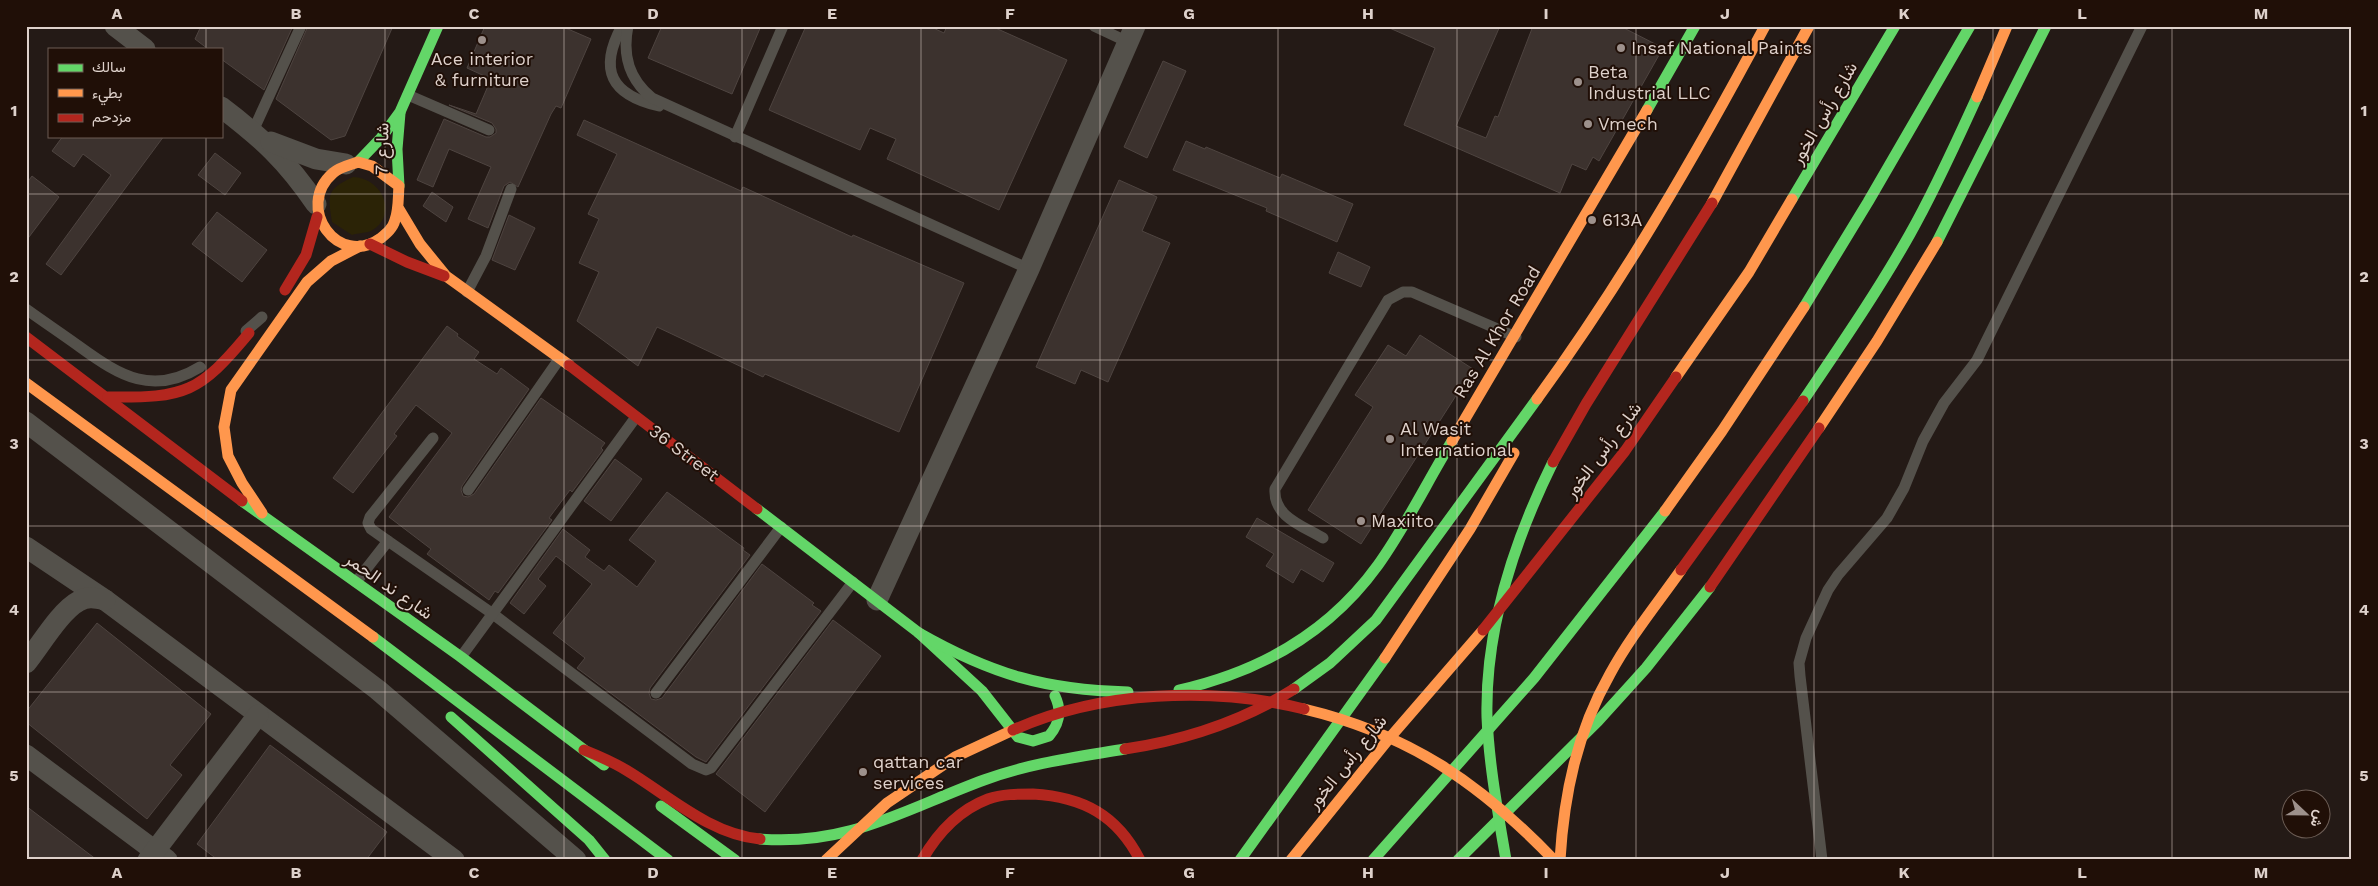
<svg xmlns="http://www.w3.org/2000/svg" width="2378" height="886" font-family="'Work Sans',Vazirmatn,sans-serif">
<style>
.sand{fill:#2b2306}
.building{fill:#3c322e;stroke:#4e4440}
.lines{fill:none;stroke-linecap:round;stroke-linejoin:round}
.lane{stroke:#54514b;stroke-width:11}
.street{stroke:#54514b;stroke-width:21}
.fast{stroke:#63d668;stroke-width:11}
.slow{stroke:#ff974d;stroke-width:11}
.jam{stroke:#b3261e;stroke-width:11}
.grid{fill:none;stroke:#ded1cb;stroke-width:1;stroke-opacity:0.55}
.poi-dot{fill:#9d918c;stroke:#200f07;stroke-width:2}
.labels{text-anchor:middle;stroke-width:4;stroke-linejoin:round;paint-order:stroke}
.poi-label{font-size:18px;fill:#ded1cb;stroke:#200f07;text-anchor:start}
.street-label{font-size:18px;fill:#ded1cb;stroke:#200f07}
.neatline{fill:none;stroke:#ded1cb;stroke-width:2}
.grid-label{font-size:16px;text-anchor:middle;font-weight:bold;fill:#ded1cb}
</style>
<rect width="100%" height="100%" fill="#241a16"/>
<path class="sand" d="M353,177c30,1 46,39 18,54 -5,2 -13,2 -19,4l-20,-13c-4,-28 -6,-32 21,-45z"/>
<g class="building">
<polygon points="201,26 293,26 264,90 221,59 221,49 208,49 195,39"/>
<polygon points="308,26 393,26 345,136 331,140 276,99"/>
<polygon points="485,26 561,26 591,39 561,108 556,106 551,114 518,187 510,182 504,186 488,228 468,219 491,167 449,149 433,187 417,180 444,119 486,137 490,137 496,133 496,129 492,123 449,105 476,114 491,79 467,68"/>
<polygon points="662,26 761,26 732,94 648,58"/>
<polygon points="806,26 929,26 944,33 947,26 991,26 1067,60 999,210 887,159 896,139 870,128 860,150 769,110"/>
<polygon points="1385,26 1500,26 1456,126 1486,138 1495,116 1498,117 1533,26 1620,26 1663,48 1599,161 1593,157 1586,170 1572,164 1560,193 1404,125 1435,48"/>
<polygon points="1163,61 1186,71 1147,158 1124,147"/>
<polygon points="584,120 741,191 743,187 852,237 853,235 964,283 899,432 765,374 763,377 657,327 638,366 577,321 599,272 579,263 599,219 588,214 617,154 577,135"/>
<polygon points="63,136 164,136 61,275 46,264 111,175 83,154 74,167 52,151"/>
<polygon points="1186,141 1205,149 1206,147 1280,178 1282,174 1353,204 1337,242 1266,211 1267,208 1173,170"/>
<polygon points="215,153 241,173 225,195 198,175"/>
<polygon points="32,176 59,197 26,241 26,184"/>
<polygon points="1119,180 1157,197 1142,231 1170,243 1108,382 1081,370 1075,384 1036,367"/>
<polygon points="432,192 453,207 446,222 423,206"/>
<polygon points="217,212 267,250 242,282 192,244"/>
<polygon points="509,215 535,228 515,270 492,260"/>
<polygon points="1338,252 1370,267 1361,287 1329,273"/>
<polygon points="447,326 458,334 457,336 479,352 474,359 497,374 501,368 529,389 462,486 461,490 463,496 468,497 474,494 541,398 605,443 601,448 603,450 572,492 570,490 549,518 552,520 498,593 495,591 489,600 427,554 431,549 389,517 452,433 416,405 394,434 397,436 353,493 333,478"/>
<polygon points="1420,335 1473,369 1361,544 1308,510 1373,407 1355,395 1388,345 1406,356"/>
<polygon points="615,459 642,479 611,521 584,501"/>
<polygon points="667,492 744,548 743,550 750,555 650,688 649,693 651,699 656,700 662,698 762,564 814,603 812,605 821,611 706,762 696,757 577,668 585,658 553,633 592,584 556,556 538,579 546,586 524,614 510,603 563,529 590,550 585,557 604,571 609,565 637,587 656,561 629,540"/>
<polygon points="1257,518 1334,563 1323,582 1301,569 1293,583 1266,566 1274,554 1246,537"/>
<polygon points="833,620 881,656 765,812 716,774"/>
<polygon points="97,623 211,714 170,765 182,775 147,819 26,722 26,712"/>
<polygon points="270,745 387,832 366,860 218,860 197,844"/>
<polygon points="26,806 97,860 26,860"/>
</g>
<g class="lines">
<g class="lane">
<path d="M622,26c-24,44 -11,69 37,80"/>
<path d="M628,26c-6,30 1,53 24,72l377,171"/>
<polyline points="1094,26 1128,42"/>
<polyline points="408,95 489,130"/>
<polyline points="253,131 301,26"/>
<polyline points="735,137 783,26"/>
<polyline points="467,292 486,256 511,189"/>
<path d="M26,309c18,13 36,25 54,38 40,29 73,49 120,20"/>
<polyline points="246,331 262,317"/>
<polyline points="468,490 560,358"/>
<path d="M1323,538c-20,-12 -50,-21 -48,-49l113,-189 15,-8h9l104,45"/>
<polyline points="388,541 493,614 692,764 706,770 711,768 853,582"/>
<polyline points="356,582 388,541 371,529 368,523 370,517 433,438"/>
<polyline points="461,657 636,417"/>
<polyline points="656,693 781,527"/>
<polyline points="1822,860 1800,676 1799,663 1806,638 1828,590 1838,575 1887,518 1904,488 1923,441 1944,403 1977,360 2142,26"/>
</g>
<g class="street">
<polyline points="115,26 145,49"/>
<path d="M221,107c41,31 66,54 95,97"/>
<polyline points="271,142 316,159 346,164"/>
<polyline points="26,422 378,690 576,860"/>
<polyline points="26,547 105,600 454,860"/>
<polyline points="877,600 1029,269 1135,26"/>
<path d="M26,663c14,-17 34,-52 53,-62 8,-5 17,-3 26,-1"/>
<polyline points="26,755 167,860"/>
<polyline points="148,860 258,715"/>
</g>
<g class="fast">
<polyline points="1647,110 1695,26"/>
<polyline points="358,162 381,138 400,112 438,26"/>
<polyline points="399,186 397,149 400,113"/>
<polyline points="1792,199 1895,26"/>
<polyline points="1937,242 2046,26"/>
<polyline points="1804,307 1868,202 1970,26"/>
<path d="M1803,401c37,-55 75,-110 107,-167 25,-44 46,-91 67,-137"/>
<polyline points="242,501 461,657 604,765"/>
<path d="M757,509l162,124 63,58 36,46 15,4 16,-5c11,-13 13,-25 6,-40"/>
<path d="M919,633c72,41 126,57 209,59"/>
<polyline points="373,637 668,860"/>
<polyline points="1294,689 1330,663 1376,620 1537,399"/>
<path d="M1179,690c80,-18 150,-57 199,-125 28,-39 49,-83 74,-124"/>
<polyline points="451,717 589,840 605,860"/>
<polyline points="661,806 735,860"/>
<path d="M760,839c89,7 145,-30 224,-59 46,-17 94,-23 141,-31"/>
<polyline points="1240,860 1385,658"/>
<polyline points="1373,860 1534,678 1665,511"/>
<polyline points="1458,860 1598,721 1646,668 1710,587"/>
<path d="M1506,860c-8,-47 -17,-95 -19,-143 -2,-90 27,-176 66,-255"/>
</g>
<g class="slow">
<polyline points="1977,97 2007,26"/>
<path d="M358,162l14,4 27,20c-1,11 0,23 -4,34 -2,8 -8,13 -14,18 -43,31 -87,-31 -48,-65 6,-6 17,-8 25,-11z"/>
<polyline points="1712,203 1809,26"/>
<polyline points="399,209 420,244 446,276 569,365"/>
<polyline points="1676,377 1749,272 1792,199"/>
<polyline points="26,383 373,637"/>
<path d="M1537,399c86,-118 159,-244 228,-373"/>
<polyline points="1819,428 1877,341 1937,242"/>
<polyline points="1452,441 1647,110"/>
<polyline points="1665,511 1722,431 1804,307"/>
<polyline points="262,513 242,483 228,456 224,427 231,390 307,282 331,261 360,246"/>
<polyline points="1385,658 1470,529 1514,453"/>
<path d="M1304,709c105,25 176,74 250,151"/>
<polyline points="826,860 887,803 955,757 1013,730"/>
<polyline points="1291,860 1387,741 1483,630"/>
<path d="M1560,860c4,-66 17,-128 50,-186 20,-37 47,-70 71,-104"/>
</g>
<g class="jam">
<polyline points="370,244 407,262 444,276"/>
<polyline points="285,290 306,255 317,217"/>
<polyline points="26,337 242,501"/>
<polyline points="569,365 757,509"/>
<path d="M108,397c78,1 91,-4 141,-64"/>
<polyline points="1553,462 1586,404 1712,203"/>
<polyline points="1681,570 1803,401"/>
<polyline points="1710,587 1819,428"/>
<polyline points="1483,630 1625,451 1676,377"/>
<path d="M1013,730c87,-39 199,-44 291,-21"/>
<path d="M1125,749c61,-9 116,-27 169,-60"/>
<path d="M584,750c15,6 29,12 42,20 42,25 83,64 134,69"/>
<path d="M922,860c15,-26 37,-50 66,-61 14,-5 30,-5 45,-5 50,3 84,21 107,66"/>
</g>
</g>
<path class="grid" d="M206,26v23M385,26v834M564,26v834M742,26v834M921,26v834M1100,26v834M1278,26v834M1457,26v834M1636,26v834M1814,26v834M1993,26v834M2172,26v834M206,136v724M26,194h2326M26,360h2326M26,526h2326M26,692h2326"/>
<g class="poi-dot">
<circle cx="482" cy="40" r="5"/>
<circle cx="1621" cy="48" r="5"/>
<circle cx="1578" cy="82" r="5"/>
<circle cx="1588" cy="124" r="5"/>
<circle cx="1592" cy="220" r="5"/>
<circle cx="1390" cy="439" r="5"/>
<circle cx="1361" cy="521" r="5"/>
<circle cx="863" cy="772" r="5"/>
</g>
<g class="labels">
<g class="poi-label">
<text x="1631" y="54">Insaf National Paints</text>
<text x="482" y="65" text-anchor="middle">Ace interior<tspan x="482" dy="21">&amp; furniture</tspan></text>
<text x="1588" y="78">Beta<tspan x="1588" dy="21">Industrial LLC</tspan></text>
<text x="1598" y="130">Vmech</text>
<text x="1602" y="226">613A</text>
<text x="1400" y="435">Al Wasit<tspan x="1400" dy="21">International</tspan></text>
<text x="1371" y="527">Maxiito</text>
<text x="873" y="768">qattan car<tspan x="873" dy="21">services</tspan></text>
</g>
<g class="street-label">
<text transform="translate(1824 113) rotate(-60)" y="6">شارع رأس الخور</text>
<text transform="translate(382 149) rotate(-89)" y="6">شارع 7</text>
<text transform="translate(1497 332) rotate(-59)" y="6">Ras Al Khor Road</text>
<text transform="translate(1603 450) rotate(-53)" y="6">شارع رأس الخور</text>
<text transform="translate(684 453) rotate(37)" y="6">36 Street</text>
<text transform="translate(389 586) rotate(35)" y="6">شارع ند الحمر</text>
<text transform="translate(1347 762) rotate(-51)" y="6">شارع رأس الخور</text>
</g>
</g>
<rect width="2378" height="886" fill="none" stroke="#200f07" stroke-width="55"/>
<rect x="48" y="48" width="175" height="90" fill="#200f07" stroke="#6c5d55"/>
<rect x="58" y="64" width="25" height="8" fill="#63d668" stroke="#6c5d55"/>
<text x="92" y="72" font-size="15" fill="#ded1cb">سالك</text>
<rect x="58" y="89" width="25" height="8" fill="#ff974d" stroke="#6c5d55"/>
<text x="92" y="98" font-size="15" fill="#ded1cb">بطيء</text>
<rect x="58" y="114" width="25" height="8" fill="#b3261e" stroke="#6c5d55"/>
<text x="92" y="122" font-size="15" fill="#ded1cb">مزدحم</text>
<g transform="translate(2306 814) rotate(112)"><circle r="24" fill="#200f07" stroke="#6c5d55"/>
<path d="M0-4L9 19L0 12L-9 19Z" fill="#9d918c"/>
<text y="-8" font-size="14" font-weight="bold" text-anchor="middle" fill="#ded1cb">ش</text>
</g>
<rect x="28" y="28" width="2322" height="830" class="neatline"/>
<g class="grid-label">
<text x="117" y="19">A</text>
<text x="296" y="19">B</text>
<text x="474" y="19">C</text>
<text x="653" y="19">D</text>
<text x="832" y="19">E</text>
<text x="1010" y="19">F</text>
<text x="1189" y="19">G</text>
<text x="1368" y="19">H</text>
<text x="1546" y="19">I</text>
<text x="1725" y="19">J</text>
<text x="1904" y="19">K</text>
<text x="2082" y="19">L</text>
<text x="2261" y="19">M</text>
<text x="14" y="116">1</text>
<text x="2364" y="116">1</text>
<text x="14" y="282">2</text>
<text x="2364" y="282">2</text>
<text x="14" y="449">3</text>
<text x="2364" y="449">3</text>
<text x="14" y="615">4</text>
<text x="2364" y="615">4</text>
<text x="14" y="781">5</text>
<text x="2364" y="781">5</text>
<text x="117" y="878">A</text>
<text x="296" y="878">B</text>
<text x="474" y="878">C</text>
<text x="653" y="878">D</text>
<text x="832" y="878">E</text>
<text x="1010" y="878">F</text>
<text x="1189" y="878">G</text>
<text x="1368" y="878">H</text>
<text x="1546" y="878">I</text>
<text x="1725" y="878">J</text>
<text x="1904" y="878">K</text>
<text x="2082" y="878">L</text>
<text x="2261" y="878">M</text>
</g>
</svg>
